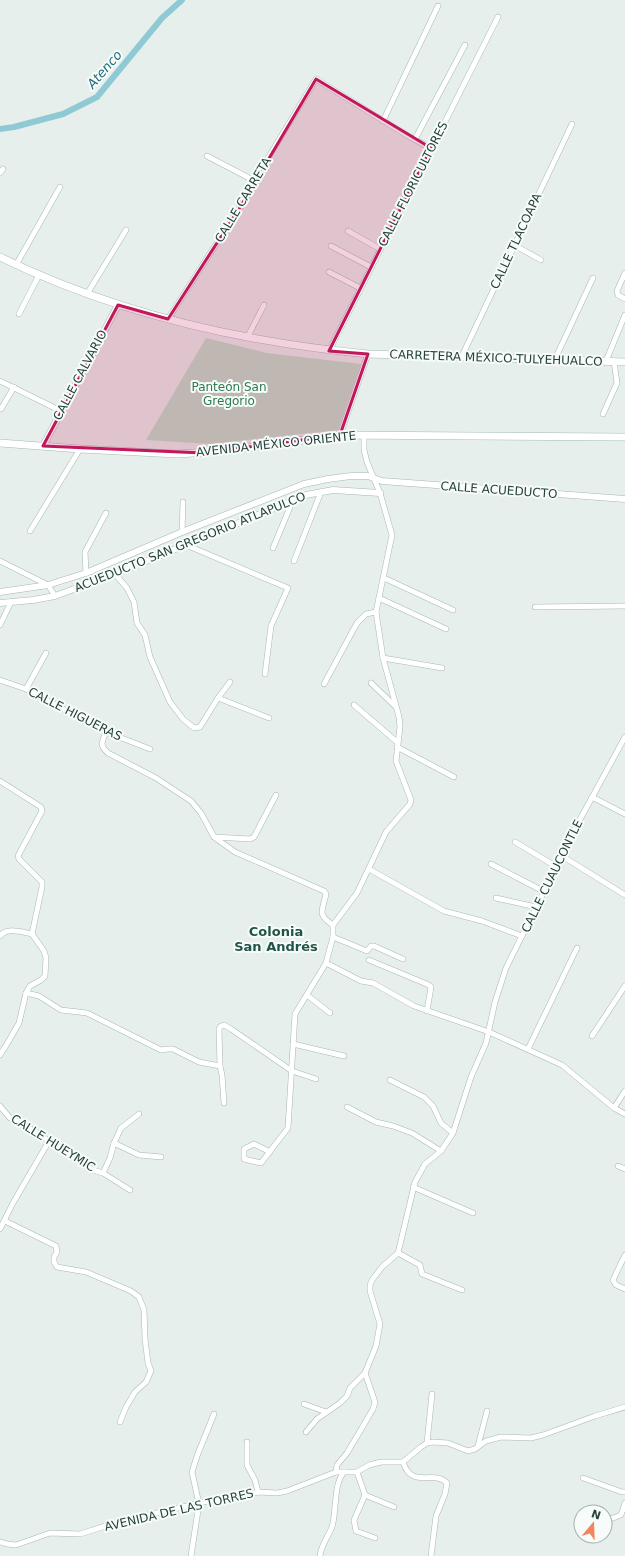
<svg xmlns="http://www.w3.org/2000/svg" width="625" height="1556" font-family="'DejaVu Sans',sans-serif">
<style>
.green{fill:#bfe0c8}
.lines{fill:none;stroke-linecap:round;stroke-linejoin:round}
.canal{stroke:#8ec9d4;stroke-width:6}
.minor-casing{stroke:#a8b8b2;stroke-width:6}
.tertiary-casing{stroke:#a8b8b2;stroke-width:7}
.secondary-casing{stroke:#a4bbb3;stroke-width:8}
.minor{stroke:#fff;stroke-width:5}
.tertiary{stroke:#fff;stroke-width:6}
.secondary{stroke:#fff;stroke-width:7}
.marked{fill:#c2185b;fill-opacity:0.2;stroke:#c2185b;stroke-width:3;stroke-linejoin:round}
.labels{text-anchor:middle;stroke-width:4;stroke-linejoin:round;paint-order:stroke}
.street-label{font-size:12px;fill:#24423a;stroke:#f7fbf9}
.park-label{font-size:12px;fill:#2d7a4b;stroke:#f7fbf9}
.water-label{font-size:13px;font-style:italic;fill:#1c6f80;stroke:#f7fbf9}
.neighbourhood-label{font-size:13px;font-weight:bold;fill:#1f5548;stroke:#f7fbf9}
</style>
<rect width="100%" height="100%" fill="#e6efeb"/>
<polygon class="green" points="206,338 267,353 361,364 338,430 210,444 146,440"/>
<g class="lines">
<polyline class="canal" points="0,129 14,127 63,114 97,97 162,18 182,0"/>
<defs>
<g id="minor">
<polyline points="383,121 438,6"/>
<polyline points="415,139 465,45"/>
<polyline points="207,156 255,181"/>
<polyline points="0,173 3,169"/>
<polyline points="348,231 380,249"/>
<polyline points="514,245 541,260"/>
<polyline points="331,246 371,267"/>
<polyline points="16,265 60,187"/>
<polyline points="329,272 360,288"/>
<polyline points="625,273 617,291 618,295 625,299"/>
<polyline points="87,294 126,230"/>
<polyline points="19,314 39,275"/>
<polyline points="168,319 242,204 265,163 316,79 410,137 431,148"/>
<polyline points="247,338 264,305"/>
<polyline points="329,351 498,17"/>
<polyline points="461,358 572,124"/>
<polyline points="555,359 593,278"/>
<polyline points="606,361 625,315"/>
<polyline points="0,381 61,411"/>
<polyline points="1,409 14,387"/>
<polyline points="603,414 617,383 614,361"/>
<polyline points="340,435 368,354"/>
<polyline points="30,531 80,449"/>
<polyline points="182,532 183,502"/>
<polyline points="186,545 288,588 271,626 265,674"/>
<polyline points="273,548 293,500"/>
<polyline points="0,561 48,585 55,596"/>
<polyline points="294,561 321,492"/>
<polyline points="86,573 85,552 106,513"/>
<polyline points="115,574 127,588 134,602 137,623 145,635 150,657 170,702 183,719 194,728 200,727 218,698 230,682"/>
<polyline points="384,578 453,610"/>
<polyline points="379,598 446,629"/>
<polyline points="535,607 625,606"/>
<polyline points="0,625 11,602"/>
<polyline points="383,658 442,668"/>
<polyline points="0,680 26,689 106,732 150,749"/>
<polyline points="371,683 396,707"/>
<polyline points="324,684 357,623 366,614 376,612"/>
<polyline points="26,689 46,653"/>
<polyline points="218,698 269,718"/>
<polyline points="354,705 397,742"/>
<path d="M106,732c-4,10 -7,13 2,21l48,25 35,23 10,12 13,24 21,15 89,39 2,3c-3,16 -10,20 7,31"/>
<polyline points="397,747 454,777"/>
<polyline points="0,781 41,807 42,811 18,856 19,859 42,882 42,887 32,934 44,951 46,958 45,976 41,980 30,986 26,993 19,1023 7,1044 0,1055"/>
<polyline points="592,797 625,814"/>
<polyline points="214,837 250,839 254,837 276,795"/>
<polyline points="515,842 557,867"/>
<polyline points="562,856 625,895"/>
<polyline points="491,864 545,892"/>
<polyline points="369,869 444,911 482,921 522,936"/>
<polyline points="496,898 536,907"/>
<path d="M0,936c7,-9 22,-4 32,-2"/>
<polyline points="333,937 367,951 371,946 374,946 403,959"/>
<polyline points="369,960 429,985 431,987 427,1011"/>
<polyline points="326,963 361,981 373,983 414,1006 489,1032 562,1065 614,1108 625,1114"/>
<polyline points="26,993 39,996 61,1010 87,1013 161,1050 168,1049 173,1049 199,1062 220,1066"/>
<polyline points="307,995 330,1013"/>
<polyline points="592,1036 625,986"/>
<polyline points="293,1044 344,1056"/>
<polyline points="528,1049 577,948"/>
<polyline points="390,1080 424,1097 433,1106 441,1123 453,1133"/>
<polyline points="224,1103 222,1075 220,1066 219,1029 221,1026 224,1025 231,1029 292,1071 316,1079"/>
<polyline points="0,1106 10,1118 28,1127 93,1170 103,1173 130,1190"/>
<polyline points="347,1107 376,1122 393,1126 412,1133 441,1151"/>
<polyline points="614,1108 625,1091"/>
<polyline points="114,1143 139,1155 161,1157"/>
<polyline points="270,1152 254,1144 244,1149 244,1159 261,1163 288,1128 295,1014 326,963 333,937 333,925 357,893 386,832 410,804 411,800 396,761 400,727 399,717 383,658 376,612 392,535 380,493 367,462 364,450 364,435"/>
<polyline points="618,1166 625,1169"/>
<polyline points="103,1173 110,1158 114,1143 121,1128 139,1114"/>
<polyline points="413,1187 473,1213"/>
<polyline points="5,1221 56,1246 57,1252 54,1257 54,1262 57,1267 86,1272 131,1291 139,1297 144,1310 145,1339 148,1363 151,1371 146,1382 135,1392 126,1407 120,1422"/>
<polyline points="0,1229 13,1203 49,1141"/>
<polyline points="398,1253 420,1265 422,1274 462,1290"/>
<polyline points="625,1255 613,1280 616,1285 625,1289"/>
<polyline points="304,1404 326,1412"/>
<polyline points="306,1432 317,1419 340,1403 347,1396 350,1388 365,1373"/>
<polyline points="247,1442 247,1465 255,1480 258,1492"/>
<polyline points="427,1443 432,1394"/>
<polyline points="478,1446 487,1411"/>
<path d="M403,1462c9,28 30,7 44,21l-2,11 -9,22 -5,40"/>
<polyline points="336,1472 337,1465 347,1453 359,1433 373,1409 375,1402 365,1373 376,1346 380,1324 370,1291 370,1285 372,1280 382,1267 398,1253 415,1182 425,1164 441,1151 453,1133 471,1077 486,1043 495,1002 506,968 578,823 625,737"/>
<polyline points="357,1472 365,1495 394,1507"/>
<polyline points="583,1478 622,1492 625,1492"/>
<polyline points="365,1495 354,1520 356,1531 375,1538"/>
<polyline points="605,1521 621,1515 625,1503"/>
<polyline points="0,1542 7,1544 16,1545 50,1533 80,1534 118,1522 212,1500 227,1499 258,1492 277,1493 287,1491 336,1472 357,1472 369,1465 381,1462 403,1462 421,1447 427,1443 433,1442 448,1443 468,1451 475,1449 486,1441 501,1437 531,1438 543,1435 595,1416 625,1407"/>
<polyline points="191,1556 199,1504 192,1472 197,1456 214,1414"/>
<path d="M320,1556c1,-11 8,-19 12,-29 5,-17 1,-42 12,-55"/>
</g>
<g id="tertiary">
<polyline points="43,446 118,305"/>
<polyline points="0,592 48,585 86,573 182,532 304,484 328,479 351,476 368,476 382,481 625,499"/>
<polyline points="0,603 33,600 55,596 115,574 306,495 333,490 380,493"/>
</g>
<g id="secondary">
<path d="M0,257c115,56 241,85 368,97l257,8"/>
<polyline points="0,443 80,449 177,454 226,451 340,435 625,437"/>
</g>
</defs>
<use href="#minor" class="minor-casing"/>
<use href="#tertiary" class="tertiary-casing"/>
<use href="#secondary" class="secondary-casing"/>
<use href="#minor" class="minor"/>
<use href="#tertiary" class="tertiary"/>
<use href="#secondary" class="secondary"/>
</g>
<path class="marked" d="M316,79l115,69 -102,203 39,3 -28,81 -137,18 -160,-7 75,-141 50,14 74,-115z"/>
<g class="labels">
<g class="street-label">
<text transform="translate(413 184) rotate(-63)" y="4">CALLE FLORICULTORES</text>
<text transform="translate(243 200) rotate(-59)" y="4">CALLE CARRETA</text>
<text transform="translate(516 241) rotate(-65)" y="4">CALLE TLACOAPA</text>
<text transform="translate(496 358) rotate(2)" y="4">CARRETERA MÉXICO-TULYEHUALCO</text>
<text transform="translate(80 375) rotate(-62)" y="4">CALLE CALVARIO</text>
<text transform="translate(276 444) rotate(-6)" y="4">AVENIDA MÉXICO ORIENTE</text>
<text transform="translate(499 490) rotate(4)" y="4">CALLE ACUEDUCTO</text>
<text transform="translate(190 542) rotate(-22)" y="4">ACUEDUCTO SAN GREGORIO ATLAPULCO</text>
<text transform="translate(75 714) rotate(27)" y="4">CALLE HIGUERAS</text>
<text transform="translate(552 876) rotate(-64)" y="4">CALLE CUAUCONTLE</text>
<text transform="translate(53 1143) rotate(32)" y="4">CALLE HUEYMIC</text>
<text transform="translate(179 1510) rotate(-13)" y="4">AVENIDA DE LAS TORRES</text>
</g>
<g class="park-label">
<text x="229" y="391">Panteón San<tspan x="229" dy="14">Gregorio</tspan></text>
</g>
<g class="water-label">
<text transform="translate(104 69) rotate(-49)" y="5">Atenco</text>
</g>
<g class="neighbourhood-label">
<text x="276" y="936">Colonia<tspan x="276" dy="15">San Andrés</tspan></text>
</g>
</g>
<g transform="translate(593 1524) rotate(19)"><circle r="19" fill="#f7fbf9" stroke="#a3b1ad"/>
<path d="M0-3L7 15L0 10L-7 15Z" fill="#f4845f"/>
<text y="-6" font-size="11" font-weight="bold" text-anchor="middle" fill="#24423a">N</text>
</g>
</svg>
